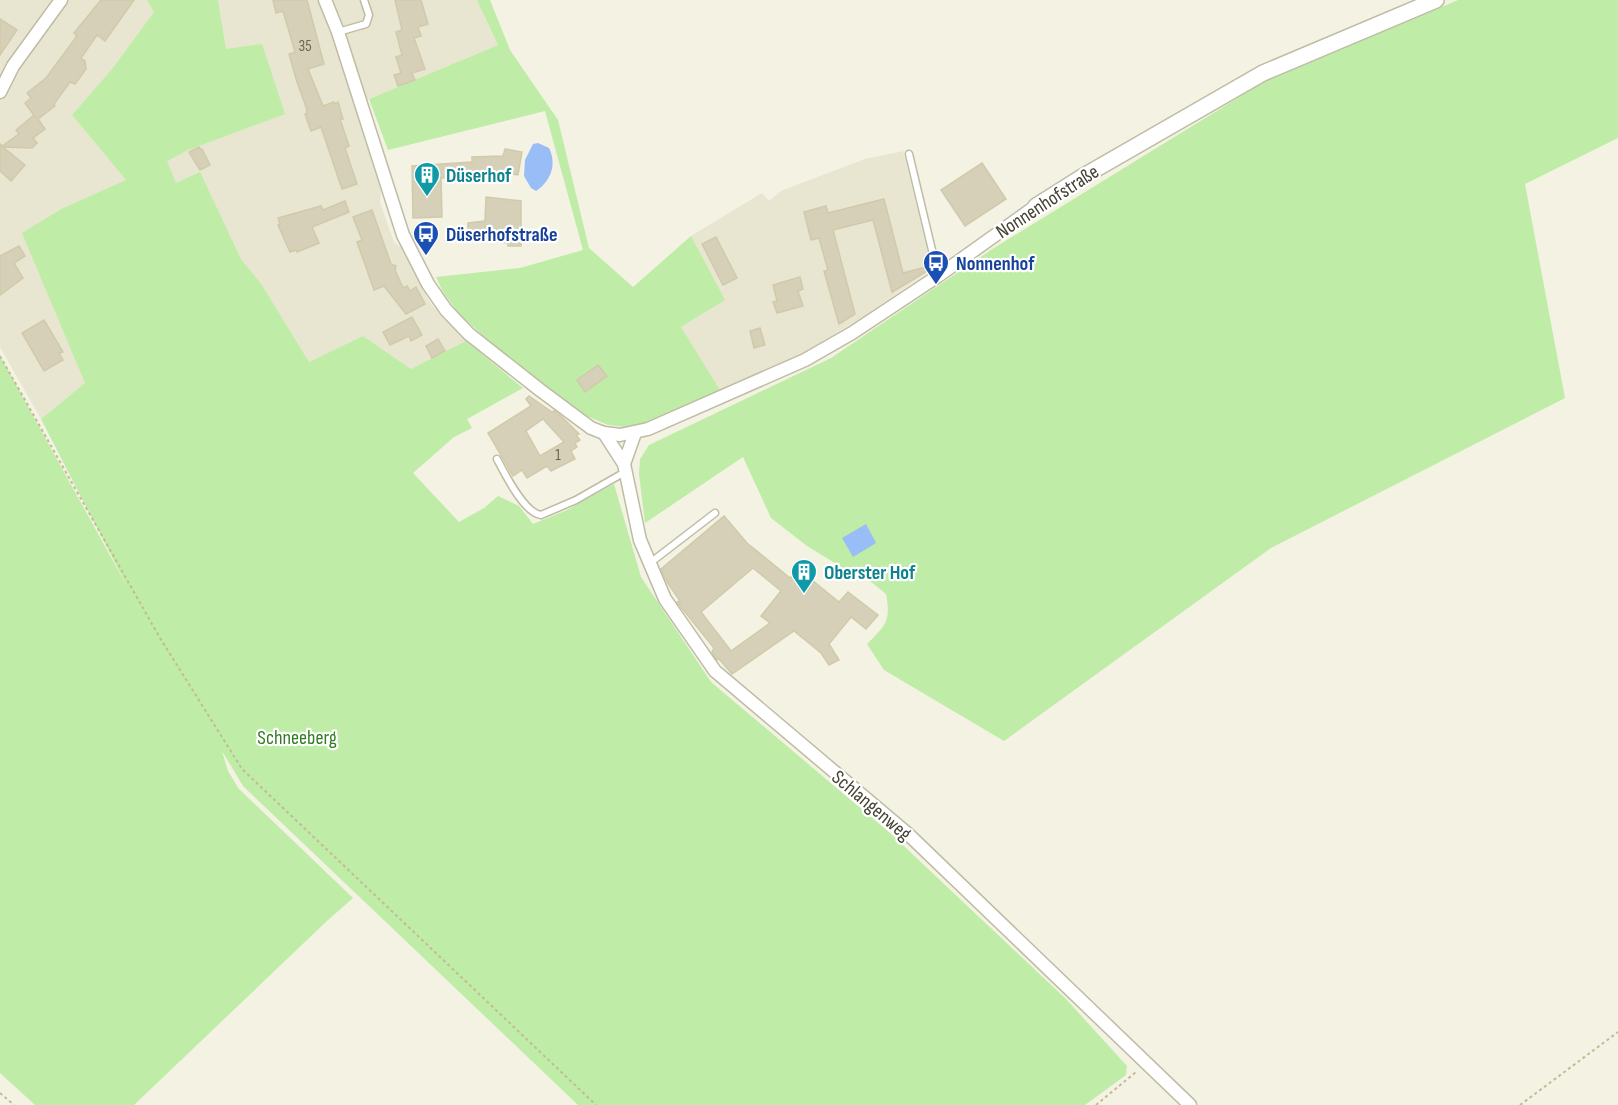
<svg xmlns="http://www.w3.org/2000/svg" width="1618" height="1105" font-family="'Sofia Sans Condensed',sans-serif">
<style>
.residential{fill:#e8e5d0}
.green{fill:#bfeca7}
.water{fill:#99bdf7}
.building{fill:#d5d0b7;stroke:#d1caaa;stroke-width:1.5;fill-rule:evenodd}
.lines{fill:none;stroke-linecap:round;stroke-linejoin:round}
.service-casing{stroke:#bfbca5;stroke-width:9}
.minor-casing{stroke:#bfbca5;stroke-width:15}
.tertiary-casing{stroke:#bfbca5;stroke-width:18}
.path{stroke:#c2bb95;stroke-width:2;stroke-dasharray:3 3;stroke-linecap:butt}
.service{stroke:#fff;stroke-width:6}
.minor{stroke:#fff;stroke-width:12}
.tertiary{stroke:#fff;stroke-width:15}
.labels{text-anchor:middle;stroke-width:4.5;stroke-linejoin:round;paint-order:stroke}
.number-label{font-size:16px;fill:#696654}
.culture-label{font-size:20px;font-weight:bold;fill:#0d838f;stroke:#fff;text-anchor:start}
.street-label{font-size:20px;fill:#454233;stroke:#fff}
.transit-label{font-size:20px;font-weight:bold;fill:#164399;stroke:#fff;text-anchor:start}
.park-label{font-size:20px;fill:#317c21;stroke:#fff}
</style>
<rect width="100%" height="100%" fill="#f3f2e3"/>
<g class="residential">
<polygon points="0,0 147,0 154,12 112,69 72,115 126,180 63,208 23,233 85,383 41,419 0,347"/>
<polygon points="218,0 477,0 498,45 354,105 381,191 380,202 394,242 402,248 429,301 442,317 466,341 411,369 363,336 309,362 262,285 241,259 200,173 176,183 166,160 188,150 226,50"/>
<polygon points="903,151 932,269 864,316 801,354 720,390 681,327 724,300 691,236 762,193 769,201 781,191 865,159"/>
</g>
<g class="green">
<polygon points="147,0 218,0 226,49 262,44 285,114 188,150 167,161 176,183 200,172 241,259 262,285 309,362 363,336 411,369 466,341 523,388 467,419 472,428 454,437 413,473 459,522 484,508 498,496 519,506 533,524 567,510 614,484 641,577 711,682 890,833 1066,999 1127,1066 1126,1075 1085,1105 578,1105 243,786 222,751 228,771 239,789 353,898 328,920 134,1105 35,1105 0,1073 0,356 128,588 41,419 85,383 22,233 63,208 126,180 72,115 112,69 154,12"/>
<polygon points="477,0 490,0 510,50 558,120 589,248 633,287 691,236 725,300 681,327 720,390 644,423 625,427 608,425 582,414 555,396 487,339 459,314 443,292 436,277 520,268 583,250 545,111 388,150 369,99 498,45"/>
<path d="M1458,0h160v138l-93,46 40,214 -294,150 -267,193 -120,-71 -17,-26c19,-19 24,-22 19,-50 -11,-9 -21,-19 -35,-21l-44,-27 -36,-28 -28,-61 -98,66 -6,-49 1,-15 9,-14 182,-87 163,-110 273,-168z"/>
</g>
<g class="water">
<path d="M538,143l11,5c8,16 2,33 -13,43l-5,-3 -7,-12 1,-16 8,-16z"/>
<polygon points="866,524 876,543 853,557 842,538"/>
</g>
<g class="building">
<polygon points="101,0 134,0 105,41 97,35 81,58 85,61 86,69 75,84 70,82 54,104 55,106 38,119 45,129 33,138 37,143 32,148 3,147 25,165 11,181 0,171 0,144 2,146 19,134 16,130 34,115 36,118 25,103 31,98 27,93 46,78 77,36 74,33"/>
<polygon points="273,0 307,0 324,64 308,69 323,106 334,102 335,104 338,102 343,119 340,119 349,146 345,148 357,184 342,189 321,127 311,131 305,114 307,113 306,107 297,82 289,54 295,52 283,11 276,13"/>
<polygon points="395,0 421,0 428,24 418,27 421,36 414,38 425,69 412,73 415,80 398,86 394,75 401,73 396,57 402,55 396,32 402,30"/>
<polygon points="0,19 17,30 0,55"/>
<polygon points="199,147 200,149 202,149 210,165 200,170 189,152"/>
<polygon points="505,149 522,152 518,175 493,171 493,175 441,178 442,217 413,218 412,166 472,162 472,157 503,156"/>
<polygon points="982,163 1006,199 965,226 941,190"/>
<polygon points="486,197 521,201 521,246 508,246 508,243 492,241 493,235 468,233 468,223 485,221"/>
<polygon points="884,199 903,273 930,266 931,269 892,292 873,220 833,230 855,314 839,324 824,271 828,270 819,238 811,240 804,212 826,206 828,213"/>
<polygon points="345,201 349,212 312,227 319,243 297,252 296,250 290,252 278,225 280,224 278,218 321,206 323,210"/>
<polygon points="372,210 391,264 396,266 395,270 403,288 407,286 410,291 416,287 425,304 406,314 384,286 374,290 357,242 362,240 353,217"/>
<polygon points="716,237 737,278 723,285 702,244"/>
<polygon points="19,246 25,256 14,263 23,278 0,295 0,256"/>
<polygon points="800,277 803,289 798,291 803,306 777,313 773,302 777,301 773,285"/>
<polygon points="412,317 422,335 411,341 409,336 390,345 383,332"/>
<polygon points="44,320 63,352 59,353 63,360 44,371 22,333"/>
<polygon points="760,328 765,345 754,348 750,331"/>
<polygon points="438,339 445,351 432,358 426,346"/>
<polygon points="598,365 607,376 585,392 577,380"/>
<path d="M529,396l23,16 2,-1 8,6 17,17 -3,1 4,5 -5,3 2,4 -6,4 4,8 -24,12 -4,-5 -20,12 -5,-8 -9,6 -25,-43 43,-27 -5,-7zM543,419l21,23 -24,14 -14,-25z"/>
<path d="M724,516l23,27 43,35 3,-3 12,4 2,-3 32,26 9,-10 30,23 -12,14 -15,-12 -22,27 10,16 -10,5 -8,-12 -27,-22 -62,43 -13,-15 -2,1 -5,-8 2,-4 -37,-46 3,-1 -13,-19 -6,-13zM753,568l28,23 -20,25 9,7 -39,28 -30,-39z"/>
</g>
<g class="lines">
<defs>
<g id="service">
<polyline points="338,32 366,24 369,15 364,0"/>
<polyline points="909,154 938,275"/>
<path d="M497,459c8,15 27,54 44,56l35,-15 49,-28"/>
<polyline points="650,563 715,513"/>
</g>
<g id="minor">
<polyline points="325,0 338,32 403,235 428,284 446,310 469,334 540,390 591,428 604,433 620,435 648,429 805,360 852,333 938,276 1036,206"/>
<polyline points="0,92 13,66 61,0"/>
<polyline points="604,433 624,464 640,540 665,599 715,671 908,834 1190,1105"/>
<polyline points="624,464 635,433"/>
</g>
<polyline id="tertiary" points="1036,206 1082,177 1263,73 1436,0"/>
</defs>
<use href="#service" class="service-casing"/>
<use href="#minor" class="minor-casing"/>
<use href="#tertiary" class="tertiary-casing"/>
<g class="path">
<polyline points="0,356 160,638 242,769 596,1105"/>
<polyline points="0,1093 14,1105"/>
<polyline points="1096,1105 1136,1072"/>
<polyline points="1520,1105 1618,1032"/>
</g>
<use href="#service" class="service"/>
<use href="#minor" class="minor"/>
<use href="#tertiary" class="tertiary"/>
</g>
<defs>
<symbol id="building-pin" viewBox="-11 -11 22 30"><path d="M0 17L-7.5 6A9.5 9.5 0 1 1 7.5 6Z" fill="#0f9aa8" stroke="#fff"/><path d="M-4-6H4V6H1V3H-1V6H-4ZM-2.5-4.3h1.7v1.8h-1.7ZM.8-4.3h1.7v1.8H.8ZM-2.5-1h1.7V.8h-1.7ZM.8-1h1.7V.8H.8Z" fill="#fff"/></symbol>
<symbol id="bus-pin" viewBox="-11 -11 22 30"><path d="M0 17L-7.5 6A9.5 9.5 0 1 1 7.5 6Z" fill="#1a4fb4" stroke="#fff"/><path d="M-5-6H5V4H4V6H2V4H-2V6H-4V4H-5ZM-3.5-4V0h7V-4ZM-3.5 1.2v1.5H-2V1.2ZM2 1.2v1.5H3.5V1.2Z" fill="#fff"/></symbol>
</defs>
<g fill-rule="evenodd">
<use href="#building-pin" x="412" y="160" width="30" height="40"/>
<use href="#bus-pin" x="411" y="219" width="30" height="40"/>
<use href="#bus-pin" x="921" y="248" width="30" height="40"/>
<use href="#building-pin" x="789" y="557" width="30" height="40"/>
</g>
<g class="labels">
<g class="number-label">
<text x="305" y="51">35</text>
<text x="558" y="460">1</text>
</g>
<g class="culture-label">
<text x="446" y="182">Düserhof</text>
<text x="824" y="579">Oberster Hof</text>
</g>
<g class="street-label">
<text transform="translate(1047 201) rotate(-33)" y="7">Nonnenhofstraße</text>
<text transform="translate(872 805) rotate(40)" y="7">Schlangenweg</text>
</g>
<g class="transit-label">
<text x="446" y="241">Düserhofstraße</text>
<text x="956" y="270">Nonnenhof</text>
</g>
<g class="park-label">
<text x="297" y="744">Schneeberg</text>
</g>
</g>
</svg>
